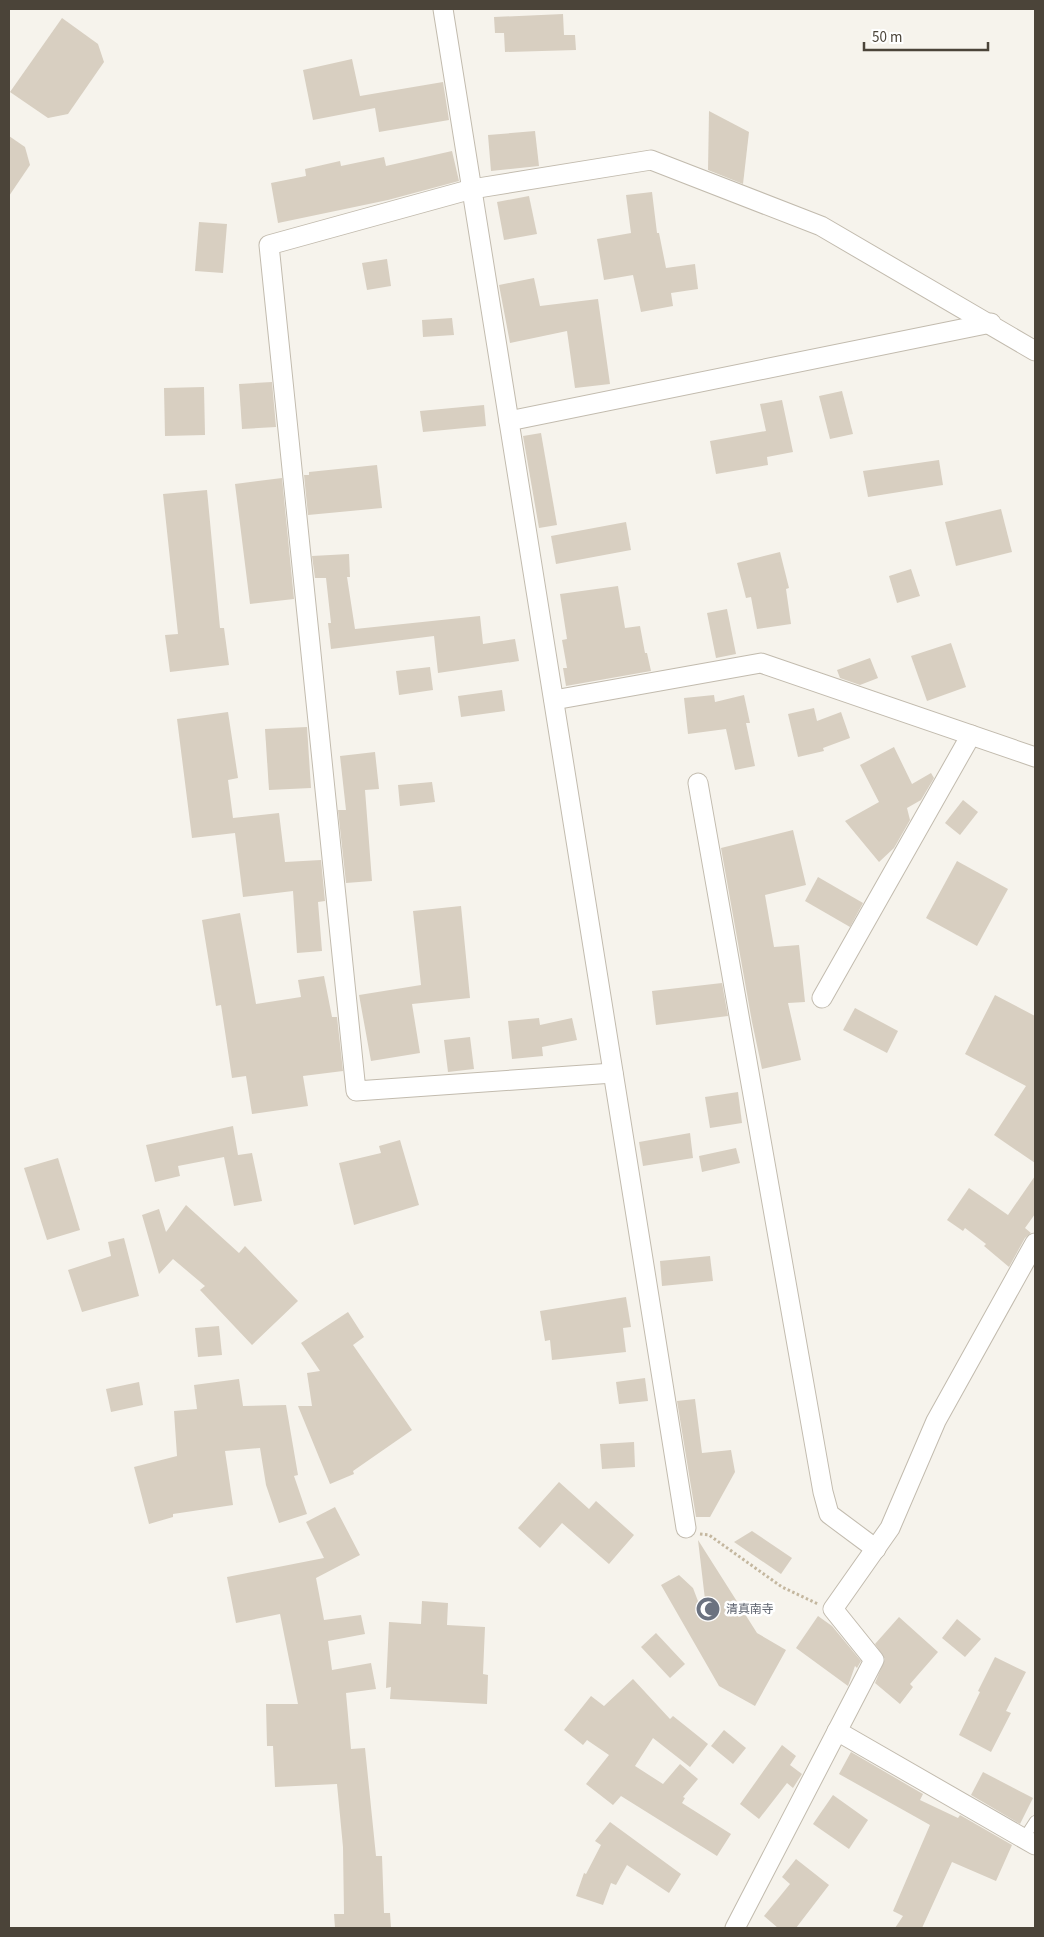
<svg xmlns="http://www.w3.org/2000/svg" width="1044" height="1937" font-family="'Source Sans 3','Noto Sans SC',sans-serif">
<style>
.building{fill:#d8cfc1}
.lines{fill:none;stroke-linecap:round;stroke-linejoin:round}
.service-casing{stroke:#c2bbae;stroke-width:12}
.minor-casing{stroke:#c2bbae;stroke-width:21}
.path{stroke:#c4b79f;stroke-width:3;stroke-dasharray:2.5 2.5;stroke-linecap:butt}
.service{stroke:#fff;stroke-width:10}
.minor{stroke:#fff;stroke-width:19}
.labels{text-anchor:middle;stroke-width:5;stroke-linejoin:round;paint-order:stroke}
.worship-label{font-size:12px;fill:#5b616d;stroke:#fff;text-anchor:start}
</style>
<rect width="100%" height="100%" fill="#f6f3ec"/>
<g class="building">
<polygon points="563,14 564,35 575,35 576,50 505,52 504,33 495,33 494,17"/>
<polygon points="62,18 98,44 104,62 68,114 48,118 10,92"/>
<polygon points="352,59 360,96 443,82 449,120 379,132 375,108 313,120 303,70"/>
<polygon points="709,111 749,132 743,184 708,170"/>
<polygon points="535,131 539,166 491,171 488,135"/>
<polygon points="9,136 25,147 30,165 9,196"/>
<polygon points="452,151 459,181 388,200 278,223 271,183 306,176 305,169 340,161 341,166 384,157 386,166"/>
<polygon points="652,192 657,233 659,233 666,268 695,264 698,289 671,293 673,306 641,312 633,275 604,280 597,239 631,233 626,195"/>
<polygon points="529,196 537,234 504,240 497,202"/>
<polygon points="199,222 227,224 223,273 195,271"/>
<polygon points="387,259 391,286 367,290 362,263"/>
<polygon points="534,278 540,306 598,299 610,384 575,388 567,331 510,343 499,285"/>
<polygon points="452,318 454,335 423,337 422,320"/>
<polygon points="272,382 276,427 242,429 239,384"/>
<polygon points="204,387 205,435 165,436 164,388"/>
<polygon points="842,391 853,434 830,439 819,396"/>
<polygon points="782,400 793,452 767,457 768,465 716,474 710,441 766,431 760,404"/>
<polygon points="484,405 486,426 423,432 420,411"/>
<polygon points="541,433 557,525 539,528 523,436"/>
<polygon points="939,460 943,485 868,497 863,471"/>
<polygon points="377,465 382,508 308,515 304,475 309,475 309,472"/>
<polygon points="282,478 294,599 250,604 235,484"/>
<polygon points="207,490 220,628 224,628 229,665 170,672 165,635 178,634 163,494"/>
<polygon points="1001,509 1012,552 956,566 945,522"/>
<polygon points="626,522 631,550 556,564 551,536"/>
<polygon points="780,552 789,588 786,589 791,624 757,629 751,597 746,598 737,563"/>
<polygon points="349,554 350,577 347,577 355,629 480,616 483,644 515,639 519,661 438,673 434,636 331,649 328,623 331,623 326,578 315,578 312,556"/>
<polygon points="911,569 920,596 897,603 889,576"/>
<polygon points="618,586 625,628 640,626 645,653 647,653 651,671 566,686 563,668 567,668 562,640 567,639 560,594"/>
<polygon points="727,609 736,654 716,658 707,613"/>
<polygon points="951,643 966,687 927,701 911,656"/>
<polygon points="870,658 878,678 860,685 840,678 837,670"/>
<polygon points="430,667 433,690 399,695 396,671"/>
<polygon points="502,690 505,711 461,717 458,696"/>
<polygon points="714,695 715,702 744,695 750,723 746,723 755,766 735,770 726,729 688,734 684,698"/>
<polygon points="814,708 817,721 841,712 850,738 823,748 824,751 798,757 788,714"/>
<polygon points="228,712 238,778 228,780 233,818 279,813 285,862 321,860 325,901 318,902 322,951 297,953 293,891 243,897 235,833 192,838 177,719"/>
<polygon points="307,727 311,788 269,790 265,729"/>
<polygon points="894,747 912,784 931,773 934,778 921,800 907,808 910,820 894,848 879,862 845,821 879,802 860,765"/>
<polygon points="375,752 379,789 365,790 372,881 346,883 338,810 346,810 340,756"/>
<polygon points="432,782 435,802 400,806 398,785"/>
<polygon points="963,800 978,812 960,835 945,823"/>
<polygon points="793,830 806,885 765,895 774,947 799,945 805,1002 788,1003 801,1060 762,1069 752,1022 721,848"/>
<polygon points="957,861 1008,889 977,946 926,918"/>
<polygon points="818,877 863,903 850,927 805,901"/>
<polygon points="461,906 470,998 412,1004 420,1053 371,1061 359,995 421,985 413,911"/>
<polygon points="240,913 256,1004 301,997 298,980 324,976 332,1017 337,1017 343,1071 303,1076 308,1106 252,1114 246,1076 232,1078 221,1005 216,1006 202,920"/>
<polygon points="722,983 728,1016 656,1025 652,991"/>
<polygon points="995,995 1035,1016 1035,1163 994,1135 1026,1086 965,1054"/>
<polygon points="855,1008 898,1031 887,1053 843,1030"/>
<polygon points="539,1018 540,1025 572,1018 577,1040 542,1047 543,1056 512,1059 508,1021"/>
<polygon points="470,1037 474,1069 448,1072 444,1040"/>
<polygon points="738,1092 742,1123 710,1128 705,1097"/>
<polygon points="233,1126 238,1155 252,1153 262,1201 234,1206 224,1157 178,1166 180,1176 155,1182 146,1145"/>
<polygon points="690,1133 693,1158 643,1166 639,1142"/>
<polygon points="400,1140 419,1205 354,1225 339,1163 381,1153 379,1146"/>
<polygon points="736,1148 740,1163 702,1172 699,1156"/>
<polygon points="58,1158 80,1230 47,1240 24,1168"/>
<polygon points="1035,1176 1035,1214 1025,1228 1031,1233 1025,1238 1009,1267 984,1246 986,1244 965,1228 963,1231 947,1220 969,1188 1008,1215"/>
<polygon points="186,1205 239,1253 245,1246 298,1301 252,1345 200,1290 205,1286 173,1259 159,1274 142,1215 159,1209 166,1232"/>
<polygon points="124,1238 139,1296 82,1312 68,1270 111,1256 108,1242"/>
<polygon points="710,1256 713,1281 662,1286 660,1261"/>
<polygon points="626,1297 631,1327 623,1328 626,1352 552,1360 550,1340 545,1341 540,1311"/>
<polygon points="348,1312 364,1337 353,1345 412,1430 353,1471 354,1474 330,1484 298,1406 312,1406 307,1373 320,1371 301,1343"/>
<polygon points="219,1326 222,1355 198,1357 195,1328"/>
<polygon points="645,1378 648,1401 619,1404 616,1382"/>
<polygon points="239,1379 243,1406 286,1405 298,1475 294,1476 307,1514 279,1523 266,1485 260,1448 225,1451 233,1505 173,1514 173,1517 149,1524 134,1467 177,1456 174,1411 197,1409 194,1385"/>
<polygon points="139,1382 143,1405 111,1412 106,1389"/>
<polygon points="695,1399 702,1453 731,1450 735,1472 710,1517 696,1517 677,1401"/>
<polygon points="634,1442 635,1467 602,1469 600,1444"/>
<polygon points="559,1482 589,1509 596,1501 634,1535 609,1564 562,1523 540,1548 518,1528"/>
<polygon points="335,1507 360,1555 316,1578 324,1620 361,1615 365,1634 328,1641 332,1670 371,1663 376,1689 346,1693 351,1749 365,1748 376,1856 382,1856 384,1913 390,1913 391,1928 335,1928 334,1914 344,1914 343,1847 337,1784 275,1787 273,1746 267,1746 266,1704 298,1704 280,1614 236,1623 227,1577 324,1558 306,1522"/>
<polygon points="752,1531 792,1558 781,1574 734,1542"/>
<polygon points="698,1540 757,1633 786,1650 755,1706 719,1686 661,1585 679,1575 693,1588 701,1609 706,1608"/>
<polygon points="422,1601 448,1603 447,1625 485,1627 483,1674 488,1675 487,1704 390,1699 391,1687 386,1688 389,1622 421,1624"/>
<polygon points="818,1616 832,1626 861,1661 857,1668 855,1666 848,1686 796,1648"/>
<polygon points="899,1617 938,1652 910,1684 913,1687 900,1704 875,1683 885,1659 875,1644"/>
<polygon points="957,1619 981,1639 965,1657 942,1638"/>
<polygon points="656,1633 685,1664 670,1678 641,1647"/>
<polygon points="995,1657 1026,1672 1006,1711 1011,1713 991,1752 959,1735 980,1692 978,1691"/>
<polygon points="633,1679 670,1719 673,1716 708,1744 690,1767 653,1738 635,1766 663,1784 680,1764 698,1779 683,1797 685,1798 682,1803 731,1834 717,1856 621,1796 613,1805 586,1784 609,1755 587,1740 583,1745 564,1730 591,1696 604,1706"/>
<polygon points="724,1730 746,1748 733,1764 711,1746"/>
<polygon points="782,1745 796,1756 790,1765 802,1774 793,1788 787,1783 759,1819 740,1804"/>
<polygon points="851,1752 923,1794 920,1800 958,1818 960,1815 1012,1845 996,1881 952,1862 922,1928 895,1928 903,1916 893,1911 930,1825 839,1774"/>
<polygon points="983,1772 1033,1798 1020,1824 971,1795"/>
<polygon points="833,1795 868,1820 849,1849 813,1824"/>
<polygon points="610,1822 681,1874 669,1893 627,1865 616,1885 611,1883 603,1905 576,1896 584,1873 586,1874 601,1845 595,1841"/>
<polygon points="796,1859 829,1885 796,1928 778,1928 764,1916 790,1884 782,1877"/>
</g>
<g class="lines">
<defs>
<polyline id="service" points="1024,1838 1035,1821"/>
<g id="minor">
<polyline points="443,9 686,1528"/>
<polyline points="509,421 991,323"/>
<polyline points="554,700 761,663 1035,757"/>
<polyline points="698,783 823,1492 829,1514 876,1549"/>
<polyline points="822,998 971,735"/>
<polyline points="613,1073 356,1091 269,245 472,189 651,160 821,226 1035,351"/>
<polyline points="837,1731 1035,1845"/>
<polyline points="735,1928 874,1660 833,1609 890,1528 936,1421 1035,1243"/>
</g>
</defs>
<use href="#service" class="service-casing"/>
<use href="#minor" class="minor-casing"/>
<polyline class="path" points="700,1534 709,1535 782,1587 818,1604"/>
<use href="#service" class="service"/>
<use href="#minor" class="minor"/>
</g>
<defs>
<symbol id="mosque-disc" viewBox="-11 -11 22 22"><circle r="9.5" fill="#6b7280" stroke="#fff"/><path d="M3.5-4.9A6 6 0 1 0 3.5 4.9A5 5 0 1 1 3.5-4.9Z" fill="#fff"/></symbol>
</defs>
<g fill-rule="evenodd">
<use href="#mosque-disc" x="694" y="1595" width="28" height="28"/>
</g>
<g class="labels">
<g class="worship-label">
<text x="726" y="1613">清真南寺</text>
</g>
</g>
<rect width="1044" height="1937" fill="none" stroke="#4b4439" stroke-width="20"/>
<path d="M864 42v8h124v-8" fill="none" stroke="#4b4439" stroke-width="2.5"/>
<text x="872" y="42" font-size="15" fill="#4b4439" stroke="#ffffff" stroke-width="4" paint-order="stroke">50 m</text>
</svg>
